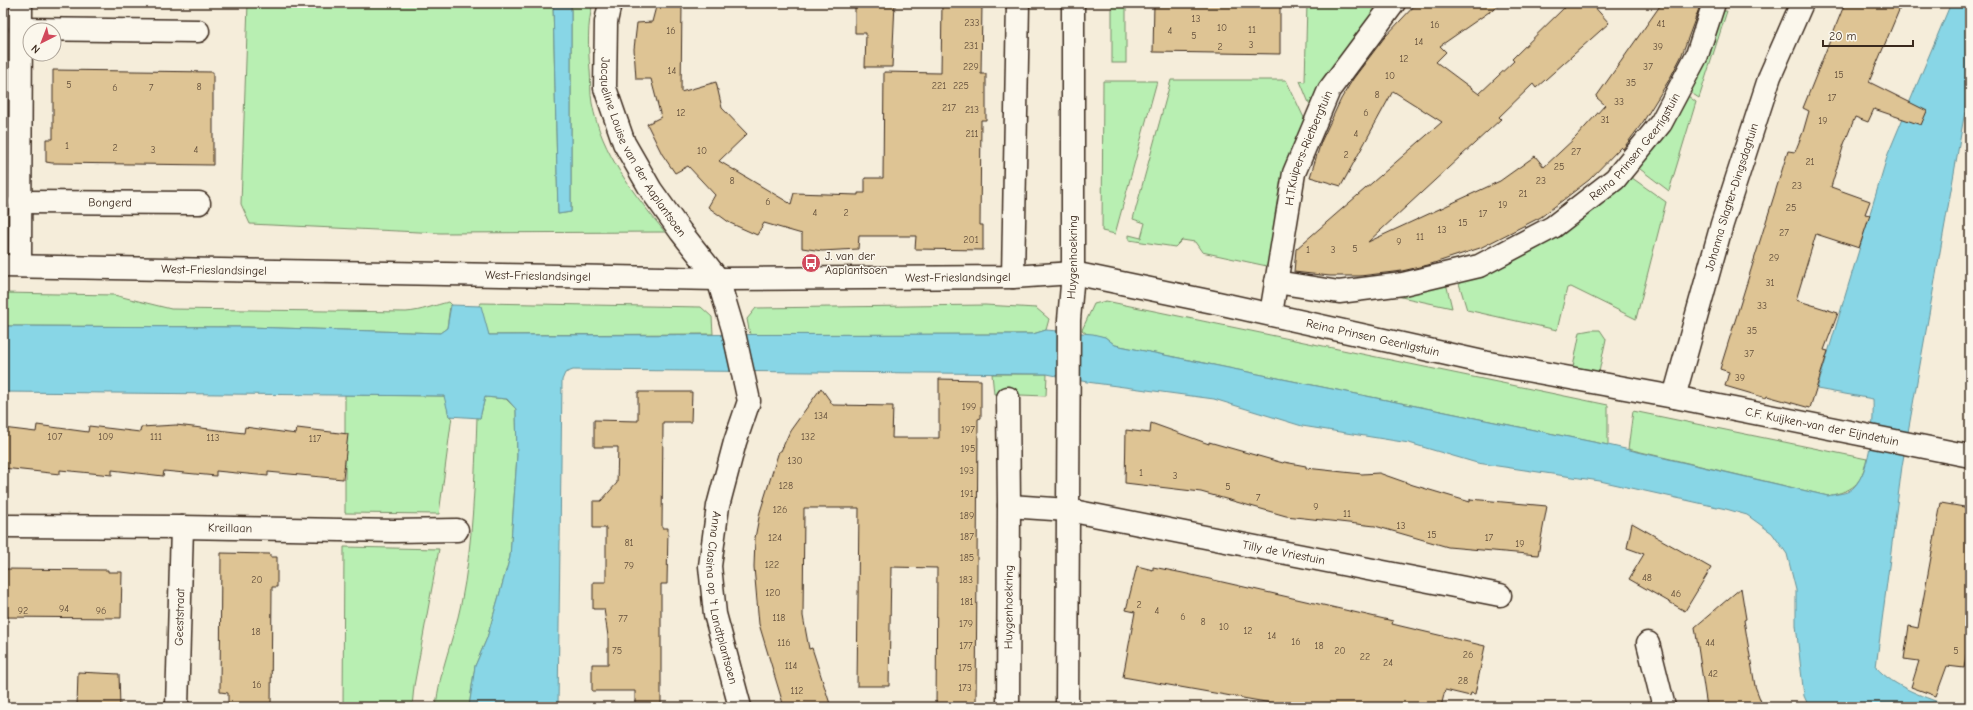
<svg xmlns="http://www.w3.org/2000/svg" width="1973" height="710" font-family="'Comic Neue',sans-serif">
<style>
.green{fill:#b8efb2;stroke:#7a8c68}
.water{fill:#88d6e6;stroke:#699196}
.building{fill:#dec494;stroke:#3b2a1e}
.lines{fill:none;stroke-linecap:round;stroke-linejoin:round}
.minor-casing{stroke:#3b2a1e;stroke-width:25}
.minor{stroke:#fbf7ec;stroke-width:22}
.labels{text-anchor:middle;stroke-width:3;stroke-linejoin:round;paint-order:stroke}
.number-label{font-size:10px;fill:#64503c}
.street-label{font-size:12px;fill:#3b2a1e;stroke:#fbf7ec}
.poi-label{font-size:12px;fill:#3b2a1e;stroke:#fbf7ec;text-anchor:start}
</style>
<rect width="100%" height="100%" fill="#f5edda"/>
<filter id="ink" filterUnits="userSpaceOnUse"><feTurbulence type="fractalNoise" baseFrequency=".025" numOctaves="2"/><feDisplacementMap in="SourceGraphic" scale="8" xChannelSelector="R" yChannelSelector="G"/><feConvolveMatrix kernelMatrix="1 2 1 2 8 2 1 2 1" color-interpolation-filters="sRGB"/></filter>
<g filter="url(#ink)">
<g class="green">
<path d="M248,3h305l5,211 13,-2v-209h22c-6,22 -5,44 -3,67 1,11 0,22 2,33 9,50 42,91 73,129l-225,1 -190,-9 -9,-20z"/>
<rect x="1112" y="3" width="14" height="60"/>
<polygon points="1307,3 1384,3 1348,45 1313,106 1309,103 1300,81 1305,82"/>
<polygon points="1724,11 1727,11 1699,98 1688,91"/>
<polygon points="1171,80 1286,80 1306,122 1276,268 1202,252 1195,242 1182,240 1175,247 1129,240 1129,235 1141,238 1145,223 1133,219"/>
<polygon points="1103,81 1157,81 1115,234 1102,231"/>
<polygon points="1688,96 1696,102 1669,191 1636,166"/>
<polygon points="1628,175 1666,202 1636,319 1571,287 1567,288 1557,330 1467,310 1458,280"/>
<polygon points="1446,283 1452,308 1392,295"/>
<path d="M3,293l111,2 57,14 235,3c16,-1 28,-7 43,-10l5,5 -4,-1 -3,22 -7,5 -193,-6 -244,-1z"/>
<polygon points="1106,301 1608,405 1608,445 1115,345 1105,337 1087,334 1082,330 1094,304"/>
<polygon points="481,303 701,307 712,317 713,334 489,335 478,307"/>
<polygon points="985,305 1036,308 1049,319 1046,330 1033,334 750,335 747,319 756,308"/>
<polygon points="1591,330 1600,330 1606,339 1599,372 1573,367 1580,332"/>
<polygon points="992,374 1047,374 1046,396 994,394"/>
<polygon points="345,395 445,396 449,416 452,416 439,514 345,513"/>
<path d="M485,397l21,2 10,10 1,47 -7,101 -23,81 -12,28 -6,41h-33c3,-36 18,-68 25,-103 12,-59 14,-127 16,-187l3,1z"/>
<path d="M1633,411l234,48c-7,27 -13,31 -39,37l-200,-47z"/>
<polygon points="344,547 439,549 414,686 412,707 343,707"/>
</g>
<g class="water">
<polygon points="553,3 571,3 571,212 558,214"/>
<path d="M1951,3h19v80l-68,383 -26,201c17,20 51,31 76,40h-143l-5,-11 -3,-26 -5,-45v-35l-9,-36 -15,-21 -25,-18 -21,-6 -126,-28 -123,-18 -68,-20 -107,-17 -88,-27 -127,-17 -40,-8 -474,-4 -8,3 -3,7 -4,327h-89l6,-41 12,-28 23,-81 7,-101 -1,-47 -9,-10 -22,-2 -5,21 -31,-2 -5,-20 -441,-4v-66l244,1 193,6 7,-5 4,-23 30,1 8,29 544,-1 13,-4 47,4 12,3 10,8 493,100 220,51c6,-2 16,-2 21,-5 22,-13 25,-69 24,-92l-56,-10 71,-235z"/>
</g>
<g class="building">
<polygon points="657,3 682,3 681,92 716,82 722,108 747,134 719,161 791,204 794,193 858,195 858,193 865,193 865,178 883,178 884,72 941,73 942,3 982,3 981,74 986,74 986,120 981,120 980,225 983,225 983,250 915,249 916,236 859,236 858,249 822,251 802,248 802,234 764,223 757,235 730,223 708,207 715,195 688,166 675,173 662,154 647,124 661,117 651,79 636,79 634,49 637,23 652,22"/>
<polygon points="855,3 895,3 892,67 865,67 866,33 855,33"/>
<polygon points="1154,3 1280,3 1280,54 1153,52"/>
<polygon points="1417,3 1502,3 1440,46 1446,52 1436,62 1479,94 1514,61 1512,59 1569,3 1591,3 1609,23 1536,88 1533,84 1499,117 1501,119 1368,242 1500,181 1535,156 1544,167 1576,137 1605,105 1596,97 1662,3 1701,3 1681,57 1669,80 1643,122 1623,149 1621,147 1589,180 1541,217 1480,248 1428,265 1402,271 1360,276 1330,276 1294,272 1296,249 1442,122 1393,91 1341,186 1310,177 1321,142 1341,99 1353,79 1384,38"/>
<polygon points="1845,3 1902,3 1869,82 1927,111 1921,125 1874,109 1868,122 1855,117 1844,144 1831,187 1870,201 1865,214 1870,215 1859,248 1816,234 1796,300 1838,313 1824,350 1828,351 1810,408 1767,396 1766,398 1725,386 1729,372 1720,369 1788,151 1795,152 1803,132 1809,111 1803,108"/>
<polygon points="53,70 213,72 213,165 52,163 46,162 46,139 53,139"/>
<polygon points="939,379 981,380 981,418 978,419 976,707 936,707 937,568 891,567 889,686 857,686 859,508 804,508 803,616 809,649 812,648 831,707 784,707 759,624 754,567 755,538 760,512 779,451 781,451 790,431 821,388 833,405 893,406 892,438 939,438"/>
<polygon points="638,392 692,392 691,422 663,422 662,528 668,528 667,584 661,584 661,707 635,707 635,691 592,691 592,664 608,664 608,636 604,609 593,609 593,582 606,582 606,528 593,528 593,501 601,501 617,483 618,447 594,447 594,420 638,421"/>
<polygon points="1151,423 1209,444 1209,442 1283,463 1284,462 1306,466 1306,468 1362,474 1379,473 1413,485 1470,502 1470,499 1547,506 1538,555 1448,547 1375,526 1286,516 1201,492 1125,483 1126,430 1150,433"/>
<polygon points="37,425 88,432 89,426 140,432 141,427 176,425 244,433 245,427 296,434 297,428 348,434 343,479 268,472 268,476 216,471 216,476 164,471 163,476 112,470 112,475 60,470 60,474 3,468 3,428 36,432"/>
<polygon points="1941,503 1970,508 1970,633 1964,668 1947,666 1936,696 1911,687 1919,661 1904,659 1909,626 1918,628"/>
<polygon points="1632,523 1711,568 1685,611 1629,579 1644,554 1627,548"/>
<polygon points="221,553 270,554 270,557 277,557 277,587 272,587 271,707 228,707 228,693 220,692"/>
<polygon points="1137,566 1153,570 1153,567 1183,573 1393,621 1392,624 1485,646 1475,694 1471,693 1470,696 1445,690 1441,707 1294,707 1123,677 1135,612 1126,610"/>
<polygon points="3,569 108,570 108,572 122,572 121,618 3,617"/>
<polygon points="1741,588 1746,619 1744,620 1755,686 1763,707 1707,707 1695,627"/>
<polygon points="78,672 119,674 120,707 77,707"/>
</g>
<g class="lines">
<defs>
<g id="minor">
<path id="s1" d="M610,3l-4,19 -1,66 19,55 27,47 30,42 37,47 15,50 16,72 -14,41 -17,64 -8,60 5,48 25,93"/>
<polyline points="21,29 198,31"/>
<path id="s2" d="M20,202l179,1"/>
<path id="s3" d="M3,266l715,13 295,-2 60,-4 145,30 265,59 191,35 296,59"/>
<polyline points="20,266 21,3"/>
<polyline points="1013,277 1018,3"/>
<path id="s4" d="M1276,282l63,10 64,-8 76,-18 74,-39 62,-48 46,-56 36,-68 17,-52"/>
<path id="s5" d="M1271,314l23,-141 35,-83 65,-87"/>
<path id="s6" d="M1674,397l48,-173 48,-148 32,-73"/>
<path id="s7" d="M1009,506l59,4 432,85"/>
<path id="s8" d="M3,526l179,1 212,4 63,-1"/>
<polyline points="1648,643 1664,707"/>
<path id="s9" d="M177,707l5,-180"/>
<path id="s10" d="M1008,707l1,-201 -1,-108"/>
<path id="s11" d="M1067,707l2,-387 4,-47v-270"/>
</g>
</defs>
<use href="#minor" class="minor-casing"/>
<use href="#minor" class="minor"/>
</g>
</g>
<defs>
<symbol id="bus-disc" viewBox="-11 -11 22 22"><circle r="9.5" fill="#d1495b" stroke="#fbf7ec"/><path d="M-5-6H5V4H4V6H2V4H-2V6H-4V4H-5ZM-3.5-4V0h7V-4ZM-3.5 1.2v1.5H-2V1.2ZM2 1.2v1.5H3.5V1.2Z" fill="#fff"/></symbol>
</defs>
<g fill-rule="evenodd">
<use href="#bus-disc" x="800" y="252" width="22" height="22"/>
</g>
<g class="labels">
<g class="number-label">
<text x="1196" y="22">13</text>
<text x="972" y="26">233</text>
<text x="1661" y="27">41</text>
<text x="1435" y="28">16</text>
<text x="1222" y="31">10</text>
<text x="1252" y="33">11</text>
<text x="671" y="34">16</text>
<text x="1170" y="34">4</text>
<text x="1194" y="39">5</text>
<text x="1419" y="45">14</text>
<text x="1251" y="48">3</text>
<text x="971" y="49">231</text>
<text x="1220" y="50">2</text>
<text x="1658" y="50">39</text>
<text x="1404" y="62">12</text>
<text x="971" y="70">229</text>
<text x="1648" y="70">37</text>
<text x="672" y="74">14</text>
<text x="1839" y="78">15</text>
<text x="1390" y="79">10</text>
<text x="1631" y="86">35</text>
<text x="69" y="88">5</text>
<text x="939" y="89">221</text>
<text x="961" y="89">225</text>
<text x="199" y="90">8</text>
<text x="115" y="91">6</text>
<text x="151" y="91">7</text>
<text x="1377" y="98">8</text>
<text x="1832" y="101">17</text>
<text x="1619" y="105">33</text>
<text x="949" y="111">217</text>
<text x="972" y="113">213</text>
<text x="681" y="116">12</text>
<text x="1366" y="116">6</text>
<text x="1605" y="123">31</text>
<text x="1823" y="124">19</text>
<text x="972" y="137">211</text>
<text x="1356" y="137">4</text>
<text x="67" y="149">1</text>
<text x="115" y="151">2</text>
<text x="153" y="153">3</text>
<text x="196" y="153">4</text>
<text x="702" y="154">10</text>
<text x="1576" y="155">27</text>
<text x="1346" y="158">2</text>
<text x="1810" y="165">21</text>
<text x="1559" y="170">25</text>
<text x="732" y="184">8</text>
<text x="1541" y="184">23</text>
<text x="1797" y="189">23</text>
<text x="1523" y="197">21</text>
<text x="768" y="205">6</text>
<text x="1503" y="208">19</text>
<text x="1791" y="211">25</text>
<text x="815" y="216">4</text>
<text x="846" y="216">2</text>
<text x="1483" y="217">17</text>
<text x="1463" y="226">15</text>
<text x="1442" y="233">13</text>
<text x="1784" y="236">27</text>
<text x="1420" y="240">11</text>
<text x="971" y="243">201</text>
<text x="1399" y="245">9</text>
<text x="1355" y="252">5</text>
<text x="1308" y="253">1</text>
<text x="1333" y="253">3</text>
<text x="1774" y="261">29</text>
<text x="1770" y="286">31</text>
<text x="1762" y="309">33</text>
<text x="1752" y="334">35</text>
<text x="1749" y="357">37</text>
<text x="1740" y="381">39</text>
<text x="969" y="410">199</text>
<text x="821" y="419">134</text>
<text x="968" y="433">197</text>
<text x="55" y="440">107</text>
<text x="106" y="440">109</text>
<text x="156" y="440">111</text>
<text x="808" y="440">132</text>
<text x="213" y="441">113</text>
<text x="315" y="442">117</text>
<text x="968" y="452">195</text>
<text x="795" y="464">130</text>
<text x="967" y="474">193</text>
<text x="1141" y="476">1</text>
<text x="1175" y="479">3</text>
<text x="786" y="489">128</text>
<text x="1228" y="490">5</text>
<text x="967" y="497">191</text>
<text x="1258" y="501">7</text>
<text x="1316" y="510">9</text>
<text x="780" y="513">126</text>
<text x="1347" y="517">11</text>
<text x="967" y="519">189</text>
<text x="1401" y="529">13</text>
<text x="1432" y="538">15</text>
<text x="967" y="540">187</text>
<text x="775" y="541">124</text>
<text x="1489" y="541">17</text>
<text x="629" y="546">81</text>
<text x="1520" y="547">19</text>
<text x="967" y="561">185</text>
<text x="772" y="568">122</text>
<text x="629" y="569">79</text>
<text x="1647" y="581">48</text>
<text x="257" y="583">20</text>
<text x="966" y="583">183</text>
<text x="773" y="596">120</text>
<text x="1676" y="597">46</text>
<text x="967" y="605">181</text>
<text x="1139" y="608">2</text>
<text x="64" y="612">94</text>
<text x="23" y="614">92</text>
<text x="101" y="614">96</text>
<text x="1157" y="614">4</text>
<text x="1183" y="620">6</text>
<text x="779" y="621">118</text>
<text x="623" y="622">77</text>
<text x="1203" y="625">8</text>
<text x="966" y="627">179</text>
<text x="1224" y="630">10</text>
<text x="1248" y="634">12</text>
<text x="256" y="635">18</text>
<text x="1272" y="639">14</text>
<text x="1296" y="645">16</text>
<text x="784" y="646">116</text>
<text x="1710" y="646">44</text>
<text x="966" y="649">177</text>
<text x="1319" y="649">18</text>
<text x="617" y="654">75</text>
<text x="1340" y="654">20</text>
<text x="1956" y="654">5</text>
<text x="1468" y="658">26</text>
<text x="1365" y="660">22</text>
<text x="1388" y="666">24</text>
<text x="791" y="669">114</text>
<text x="965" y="671">175</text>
<text x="1713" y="677">42</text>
<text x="1463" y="684">28</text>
<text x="257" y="688">16</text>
<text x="965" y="691">173</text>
<text x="797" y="694">112</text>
</g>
<g class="street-label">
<text dy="4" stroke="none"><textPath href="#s4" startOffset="406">Reina Prinsen Geerligstuin</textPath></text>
<text dy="4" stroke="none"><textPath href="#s1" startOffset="154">Jacqueline Louise van der Aaplantsoen</textPath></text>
<text dy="4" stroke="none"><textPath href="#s5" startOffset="171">H.T.Kuipers-Rietbergtuin</textPath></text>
<text dy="4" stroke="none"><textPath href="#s6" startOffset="208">Johanna Slagter-Dingsdagtuin</textPath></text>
<text dy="4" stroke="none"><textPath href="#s2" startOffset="90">Bongerd</textPath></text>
<text dy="4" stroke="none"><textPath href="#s11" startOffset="450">Huygenhoekring</textPath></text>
<text dy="4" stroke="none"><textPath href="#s3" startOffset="211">West-Frieslandsingel</textPath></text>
<text dy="4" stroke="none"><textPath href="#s3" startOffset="535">West-Frieslandsingel</textPath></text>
<text dy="4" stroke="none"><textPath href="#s3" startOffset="955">West-Frieslandsingel</textPath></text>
<text dy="4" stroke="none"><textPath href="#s3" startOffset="1377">Reina Prinsen Geerligstuin</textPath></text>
<text dy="4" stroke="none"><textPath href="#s3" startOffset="1835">C.F. Kuijken-van der Eijndetuin</textPath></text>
<text dy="4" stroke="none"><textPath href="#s8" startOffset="227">Kreillaan</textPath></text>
<text dy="4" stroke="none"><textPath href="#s7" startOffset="279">Tilly de Vriestuin</textPath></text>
<text dy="4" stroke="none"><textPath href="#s1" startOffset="638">Anna Clasina op 't Landtplantsoen</textPath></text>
<text dy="4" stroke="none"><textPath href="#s10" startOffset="100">Huygenhoekring</textPath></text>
<text dy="4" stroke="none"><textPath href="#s9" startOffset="90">Geeststraat</textPath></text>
</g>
<g class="poi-label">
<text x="825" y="260">J. van der<tspan x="825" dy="14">Aaplantsoen</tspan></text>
</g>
</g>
<rect width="1973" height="710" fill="none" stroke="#fbf7ec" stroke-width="16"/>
<rect x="8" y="8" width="1957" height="694" fill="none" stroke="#3b2a1e" stroke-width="1.5" filter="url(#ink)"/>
<g transform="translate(42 42) rotate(222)"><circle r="19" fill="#fbf7ec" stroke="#aea59a"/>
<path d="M0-3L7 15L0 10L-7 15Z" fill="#d1495b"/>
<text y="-6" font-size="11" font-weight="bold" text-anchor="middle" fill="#3b2a1e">N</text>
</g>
<path d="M1823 40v6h90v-6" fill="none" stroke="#3b2a1e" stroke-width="2"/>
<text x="1829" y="40" font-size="12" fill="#3b2a1e" stroke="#fbf7ec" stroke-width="3" paint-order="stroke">20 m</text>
</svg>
